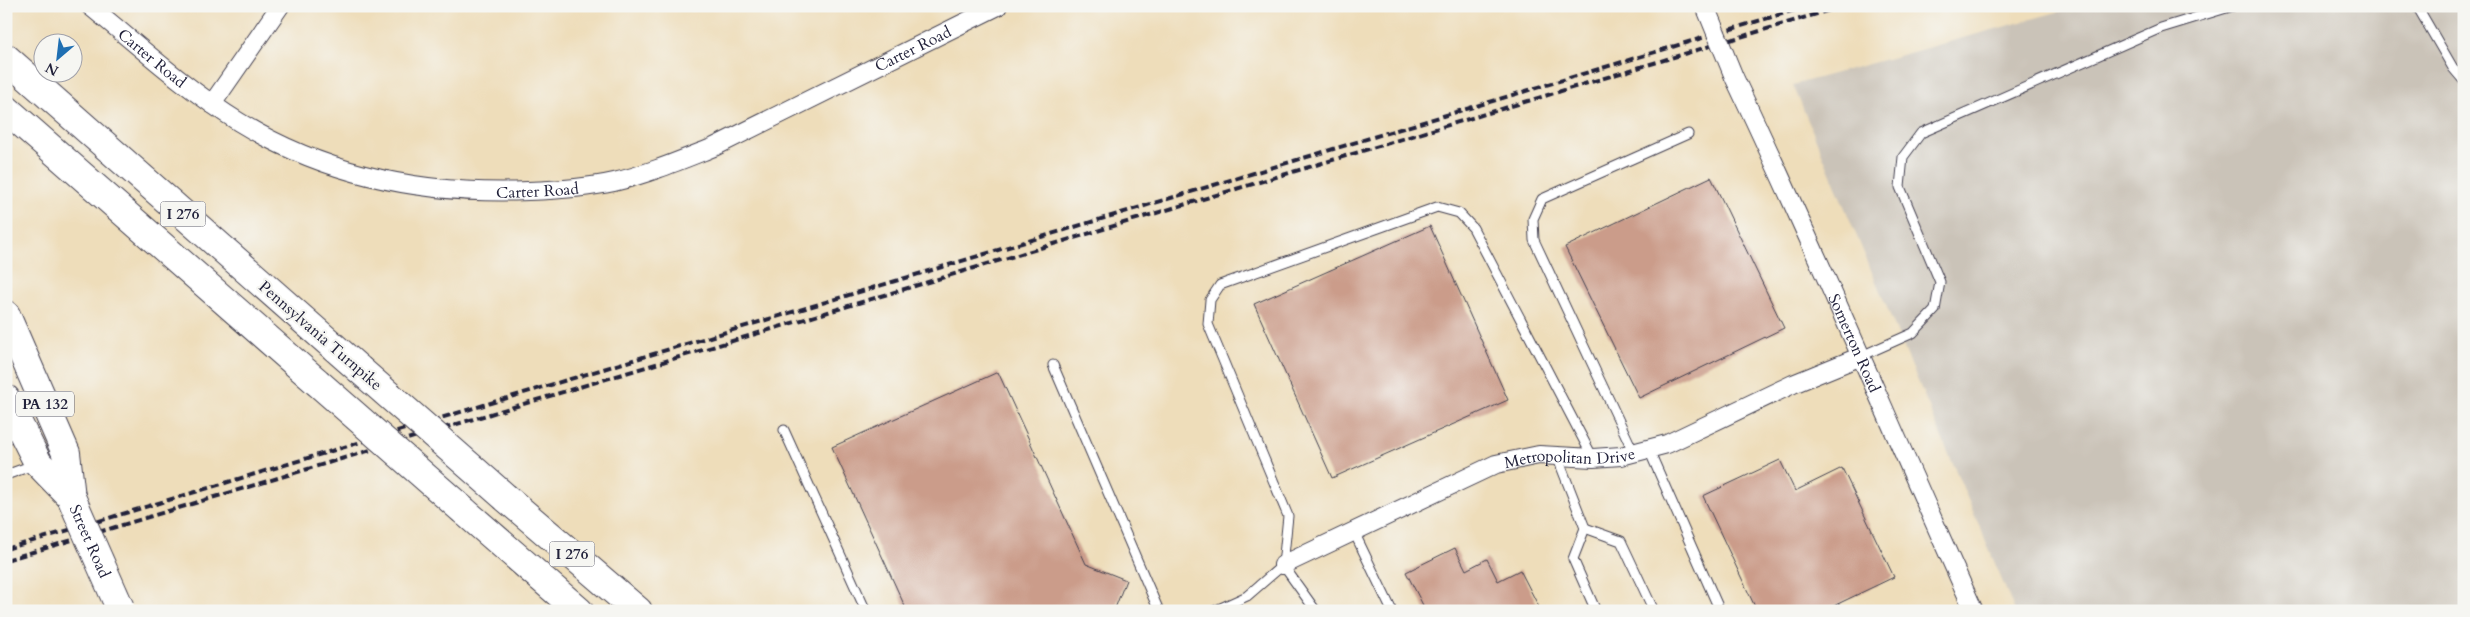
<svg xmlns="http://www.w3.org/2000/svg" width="2470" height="617" font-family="Cardo,serif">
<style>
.industrial{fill:#cac3b8}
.building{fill:#cb9c8a}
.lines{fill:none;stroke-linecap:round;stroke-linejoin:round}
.lane-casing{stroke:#413e4e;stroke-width:11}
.street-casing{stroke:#413e4e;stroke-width:20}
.primary-casing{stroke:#413e4e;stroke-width:30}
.highway-casing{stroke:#413e4e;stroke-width:30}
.lane{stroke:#fff;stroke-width:9}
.street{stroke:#fff;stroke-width:18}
.primary{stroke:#fff;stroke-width:28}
.highway{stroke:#fff;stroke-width:28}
.rail{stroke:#22223b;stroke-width:4;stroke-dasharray:8 4;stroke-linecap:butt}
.street-bridge-casing{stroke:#413e4e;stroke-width:20;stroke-linecap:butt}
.primary-bridge-casing{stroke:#413e4e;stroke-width:30;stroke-linecap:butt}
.highway-bridge-casing{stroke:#413e4e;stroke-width:30;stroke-linecap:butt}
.street-bridge{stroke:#fff;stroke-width:18}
.primary-bridge{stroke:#fff;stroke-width:28}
.highway-bridge{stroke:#fff;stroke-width:28}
.labels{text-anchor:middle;stroke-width:4.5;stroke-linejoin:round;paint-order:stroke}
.shield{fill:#f6f6f2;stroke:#626272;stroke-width:1}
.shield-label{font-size:15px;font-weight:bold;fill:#22223b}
.street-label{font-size:16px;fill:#22223b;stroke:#f6f6f2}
</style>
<rect width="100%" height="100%" fill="#f6f6f2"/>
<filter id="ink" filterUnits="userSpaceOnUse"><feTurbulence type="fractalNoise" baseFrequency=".02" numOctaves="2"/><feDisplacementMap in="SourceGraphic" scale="10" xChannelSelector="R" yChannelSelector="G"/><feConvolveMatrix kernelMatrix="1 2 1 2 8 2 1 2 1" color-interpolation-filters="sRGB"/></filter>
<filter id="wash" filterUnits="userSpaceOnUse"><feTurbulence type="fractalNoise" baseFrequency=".0096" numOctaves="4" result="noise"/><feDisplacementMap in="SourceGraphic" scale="20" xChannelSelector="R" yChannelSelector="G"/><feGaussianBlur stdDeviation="1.12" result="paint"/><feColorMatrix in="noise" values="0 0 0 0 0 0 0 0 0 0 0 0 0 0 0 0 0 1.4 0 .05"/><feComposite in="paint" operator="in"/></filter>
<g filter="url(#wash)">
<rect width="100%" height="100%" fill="#eeddba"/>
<polygon class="industrial" points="2079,6 2464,6 2464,611 2015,611 1793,85"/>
<g id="blocks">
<g class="building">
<polygon points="1711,177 1784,328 1639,398 1565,247"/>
<polygon points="1430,226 1508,400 1332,478 1254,304"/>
<polygon points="998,372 1086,564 1126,580 1114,611 907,611 832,447"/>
<polygon points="1780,460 1795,491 1842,468 1894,577 1823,611 1757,611 1703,496"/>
<polygon points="1455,548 1466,570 1487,559 1498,581 1520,570 1541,611 1426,611 1406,572"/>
</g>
</g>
</g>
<g filter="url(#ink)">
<use href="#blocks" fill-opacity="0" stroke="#413e4e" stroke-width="1"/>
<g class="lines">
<defs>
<g id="lane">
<polyline points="2417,6 2453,68 2464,81"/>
<polyline points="1859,357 1913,333 1935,310 1940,282 1900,187 1903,157 1921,133 2161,28 2233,6"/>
<polyline points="1053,365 1159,611"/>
<polyline points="784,430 866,611"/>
<polyline points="1649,450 1720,611"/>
<polyline points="1634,453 1534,240 1533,219 1542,199 1688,134"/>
<polyline points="1557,456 1585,528 1573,559 1596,611"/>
<polyline points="6,475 36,464"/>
<polyline points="1585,528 1621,541 1654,611"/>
<polyline points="1354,532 1392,611"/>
<polyline points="1214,611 1247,596 1283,565"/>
<polyline points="1316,611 1283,565 1288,516 1208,324 1210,300 1220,285 1437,207 1459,213 1473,228 1593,458"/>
</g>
<g id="street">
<path id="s1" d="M90,6c49,40 96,83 149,116 88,54 187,73 289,69 29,-1 58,-3 86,-9 34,-8 67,-22 100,-35l284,-141"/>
<path id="s2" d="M1734,77c84,176 159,356 240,534"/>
<polyline points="212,104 280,6"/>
<path id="s3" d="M1283,565l213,-101 43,-9 54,3 28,-2 46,-12 126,-60 66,-27"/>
</g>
<g id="primary">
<polyline points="6,315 66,453 71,497"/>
<polyline points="6,399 38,463 71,497"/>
</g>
<g id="highway">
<polyline points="6,58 359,369"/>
<polyline points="6,109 317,382"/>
<polyline points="506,498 638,611"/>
<polyline points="464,511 579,611"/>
</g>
</defs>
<use href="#lane" class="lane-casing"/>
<use href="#street" class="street-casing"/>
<use href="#primary" class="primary-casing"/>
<use href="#highway" class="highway-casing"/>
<use href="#lane" class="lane"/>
<use href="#street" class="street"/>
<use href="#primary" class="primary"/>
<use href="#highway" class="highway"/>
<g class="rail">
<polyline points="6,549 1808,6"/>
<polyline points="6,560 1843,6"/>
</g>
<defs>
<polyline id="street-bridge" points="1705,6 1734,77"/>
<g id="primary-bridge">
<path id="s4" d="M71,497l49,111"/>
</g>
<g id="highway-bridge">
<polyline points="359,369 506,498"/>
<polyline points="317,382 464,511"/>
</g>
</defs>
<use href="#street-bridge" class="street-bridge-casing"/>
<use href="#primary-bridge" class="primary-bridge-casing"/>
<use href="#highway-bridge" class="highway-bridge-casing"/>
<use href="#street-bridge" class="street-bridge"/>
<use href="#primary-bridge" class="primary-bridge"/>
<use href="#highway-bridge" class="highway-bridge"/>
</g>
</g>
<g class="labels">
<g class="shield">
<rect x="160.5" y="201.5" width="45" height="25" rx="4"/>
<rect x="16" y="391.5" width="58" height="25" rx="4"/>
<rect x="549.5" y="541.5" width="45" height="25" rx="4"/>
</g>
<g class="shield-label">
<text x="183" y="219">I 276</text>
<text x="45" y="409">PA 132</text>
<text x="572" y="559">I 276</text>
</g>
<g class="street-label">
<text dy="6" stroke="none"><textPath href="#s1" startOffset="905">Carter Road</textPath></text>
<text dy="6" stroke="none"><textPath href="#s1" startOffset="81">Carter Road</textPath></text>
<text dy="6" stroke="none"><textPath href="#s1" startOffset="500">Carter Road</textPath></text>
<text transform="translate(321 335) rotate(41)" y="6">Pennsylvania Turnpike</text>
<text dy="6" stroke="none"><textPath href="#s2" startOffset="292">Somerton Road</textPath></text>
<text dy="6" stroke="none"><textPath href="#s3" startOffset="310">Metropolitan Drive</textPath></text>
<text dy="6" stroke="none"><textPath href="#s4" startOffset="48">Street Road</textPath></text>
</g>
</g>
<rect width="2470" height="617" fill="none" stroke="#f6f6f2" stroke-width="25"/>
<g transform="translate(58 58) rotate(208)"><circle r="24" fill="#f6f6f2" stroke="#a1a1a9"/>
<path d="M0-4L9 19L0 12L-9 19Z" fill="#1f6fb2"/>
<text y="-8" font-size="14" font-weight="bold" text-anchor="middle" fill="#22223b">N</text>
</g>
</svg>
